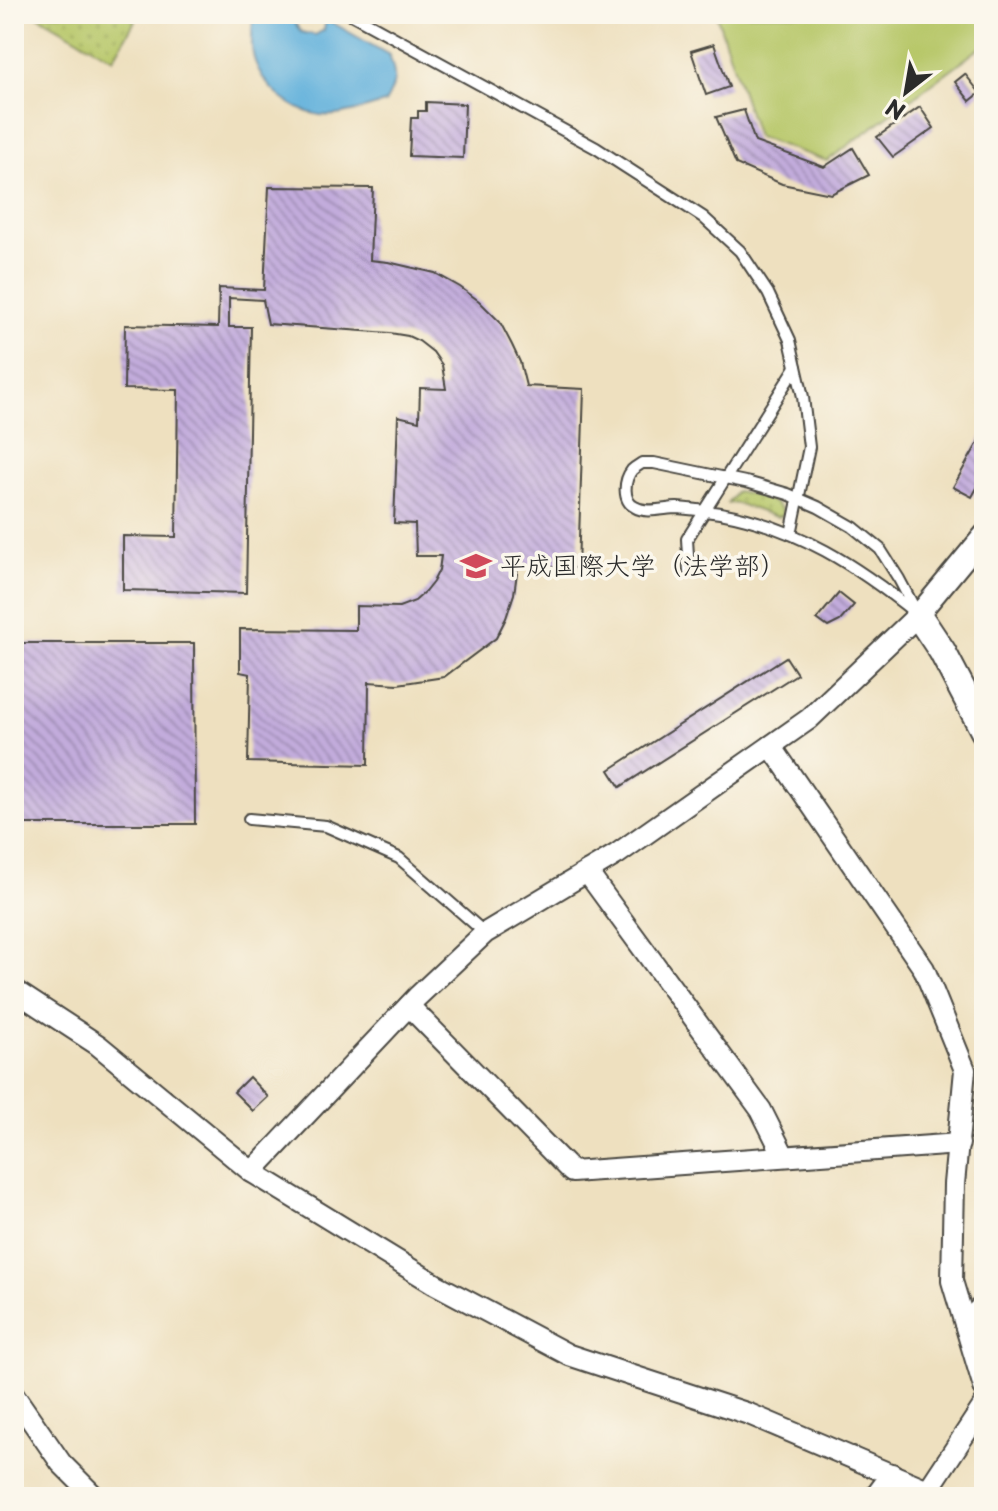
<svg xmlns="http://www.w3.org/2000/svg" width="998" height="1511" font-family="'Playpen Sans','Klee One',sans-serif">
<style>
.grass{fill:url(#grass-dots);stroke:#71794a;stroke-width:2}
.garden{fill:#b7c769;stroke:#71794a;stroke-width:2}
.water{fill:#61b0db;stroke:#466e83;stroke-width:2}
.building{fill:url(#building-back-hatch)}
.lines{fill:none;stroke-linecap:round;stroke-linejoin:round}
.service-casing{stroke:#484641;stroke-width:14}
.minor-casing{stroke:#484641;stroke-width:24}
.tertiary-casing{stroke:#484641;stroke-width:30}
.service{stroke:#fff;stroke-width:10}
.minor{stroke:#fff;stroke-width:20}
.tertiary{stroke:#fff;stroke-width:26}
.labels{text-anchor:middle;stroke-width:7;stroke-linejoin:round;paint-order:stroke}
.poi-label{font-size:26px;fill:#2b2b2b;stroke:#fbf7ec;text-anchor:start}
</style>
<defs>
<pattern id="grass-dots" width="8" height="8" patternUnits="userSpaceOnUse" patternTransform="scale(2)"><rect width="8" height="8" fill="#b7c769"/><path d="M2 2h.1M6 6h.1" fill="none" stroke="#9eab5b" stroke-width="1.8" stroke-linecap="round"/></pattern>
<pattern id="building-back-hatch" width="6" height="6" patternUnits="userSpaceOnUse" patternTransform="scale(2)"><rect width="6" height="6" fill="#c2acdc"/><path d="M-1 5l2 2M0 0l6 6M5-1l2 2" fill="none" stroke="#9e8cb3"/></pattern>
</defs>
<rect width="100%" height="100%" fill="#fbf7ec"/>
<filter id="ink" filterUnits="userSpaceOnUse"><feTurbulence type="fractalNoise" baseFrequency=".0125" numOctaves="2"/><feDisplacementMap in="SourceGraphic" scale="16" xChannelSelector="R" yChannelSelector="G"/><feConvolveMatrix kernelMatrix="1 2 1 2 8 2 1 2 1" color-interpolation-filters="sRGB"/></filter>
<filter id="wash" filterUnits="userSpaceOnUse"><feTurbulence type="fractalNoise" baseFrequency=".006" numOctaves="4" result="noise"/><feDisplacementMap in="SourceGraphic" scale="32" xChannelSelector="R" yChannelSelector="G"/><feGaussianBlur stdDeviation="1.8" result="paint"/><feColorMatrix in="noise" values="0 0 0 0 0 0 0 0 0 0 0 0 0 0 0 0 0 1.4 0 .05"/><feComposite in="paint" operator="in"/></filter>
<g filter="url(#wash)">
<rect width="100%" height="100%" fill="#eee0bf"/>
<g class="grass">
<polygon points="35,14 139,14 113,59"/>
<path d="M737,491c15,3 36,7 46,20l-1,5 -6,1 -37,-13 -11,-1z"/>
</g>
<polygon class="garden" points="716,14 984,14 984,45 827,161 757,137"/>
<path class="water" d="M253,14h36l12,18 14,3 9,-5 2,-11 63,36c8,21 7,29 -4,48 -16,4 -33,10 -49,12 -34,4 -68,-21 -80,-51 -7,-16 -3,-33 -3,-50z"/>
<g id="blocks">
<g class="building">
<polygon points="714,44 729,87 706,95 691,51"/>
<polygon points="965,74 980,93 970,101 955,82"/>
<polygon points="426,102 465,104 463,158 409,156 411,118 418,118 418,111 426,111"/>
<polygon points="920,107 934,128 893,157 877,137"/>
<polygon points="744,110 755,142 824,167 853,148 869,175 831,194 782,184 736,164 716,117"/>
<polygon points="269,187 373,188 370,260 388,262 435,273 460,287 479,301 500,322 512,345 520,362 526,386 584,389 578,568 518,566 514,594 506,618 496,638 444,677 398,684 369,682 368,765 248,762 250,674 240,672 240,629 356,630 356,606 399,607 415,601 425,592 433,582 439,570 441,556 416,556 415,524 394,523 398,416 419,421 420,388 446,389 442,365 433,352 419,341 408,336 390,333 268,324 263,300 229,298 229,327 251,327 246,593 123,590 123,536 176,537 178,390 124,389 125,325 218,327 219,288 264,290"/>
<polygon points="984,432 984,475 972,497 953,487"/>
<polygon points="839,593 854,605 840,621 828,627 817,619"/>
<polygon points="14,643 194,643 195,824 14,824"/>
<polygon points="786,657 797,674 620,787 609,770"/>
<polygon points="249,1077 268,1097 253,1111 234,1092"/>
</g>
</g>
</g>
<g filter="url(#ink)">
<use href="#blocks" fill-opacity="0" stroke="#484641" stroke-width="2"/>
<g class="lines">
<defs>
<g id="service">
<polyline points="351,14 596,148 703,217 740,251 768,293 790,340 803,397 809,447 791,534"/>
<path d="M642,463h12l96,20 38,11 30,13 35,20 27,22 19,30 19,36c-61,-49 -120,-88 -198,-102 -14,-2 -29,-4 -43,-5 -12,0 -31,6 -42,-1 -13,-6 -11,-27 -3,-37 3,-3 7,-5 10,-7z"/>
<polyline points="689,572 687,539 796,367"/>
<polyline points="249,819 326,826 399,858 485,933"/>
</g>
<g id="minor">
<polyline points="771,746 924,969 965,1070 954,1184 952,1281 984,1387"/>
<polyline points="587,872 761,1110 784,1156"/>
<polyline points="14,990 98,1045 252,1172 435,1284 569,1355 749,1414 944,1497"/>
<polyline points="409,1006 572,1172 959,1144"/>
<polyline points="252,1172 417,997 485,933 617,854 809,719 918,615 984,535"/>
<polyline points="965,1324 984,1304"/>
<polyline points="14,1395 61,1463 95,1497"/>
<polyline points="928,1490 984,1405"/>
<polyline points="875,1497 892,1474"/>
</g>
<polyline id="tertiary" points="918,615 942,651 984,731"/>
</defs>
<use href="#service" class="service-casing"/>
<use href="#minor" class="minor-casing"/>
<use href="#tertiary" class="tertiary-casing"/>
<use href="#service" class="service"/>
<use href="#minor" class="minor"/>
<use href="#tertiary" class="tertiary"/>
</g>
</g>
<defs>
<symbol id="university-bare" viewBox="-9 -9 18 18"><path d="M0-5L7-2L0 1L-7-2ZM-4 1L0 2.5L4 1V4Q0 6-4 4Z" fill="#d1495b" stroke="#fbf7ec" stroke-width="2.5" paint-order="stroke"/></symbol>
</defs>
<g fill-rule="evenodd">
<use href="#university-bare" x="454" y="544" width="44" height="44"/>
</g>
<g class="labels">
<g class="poi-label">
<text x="500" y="575">平成国際大学（法学部）</text>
</g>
</g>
<rect width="998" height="1511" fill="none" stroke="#fbf7ec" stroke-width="48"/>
<g transform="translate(906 92) rotate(211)" stroke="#fbf7ec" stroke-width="6" paint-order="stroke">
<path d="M0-6L14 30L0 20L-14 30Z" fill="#2b2b2b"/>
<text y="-12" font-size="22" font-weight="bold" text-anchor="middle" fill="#2b2b2b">N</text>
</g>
</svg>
